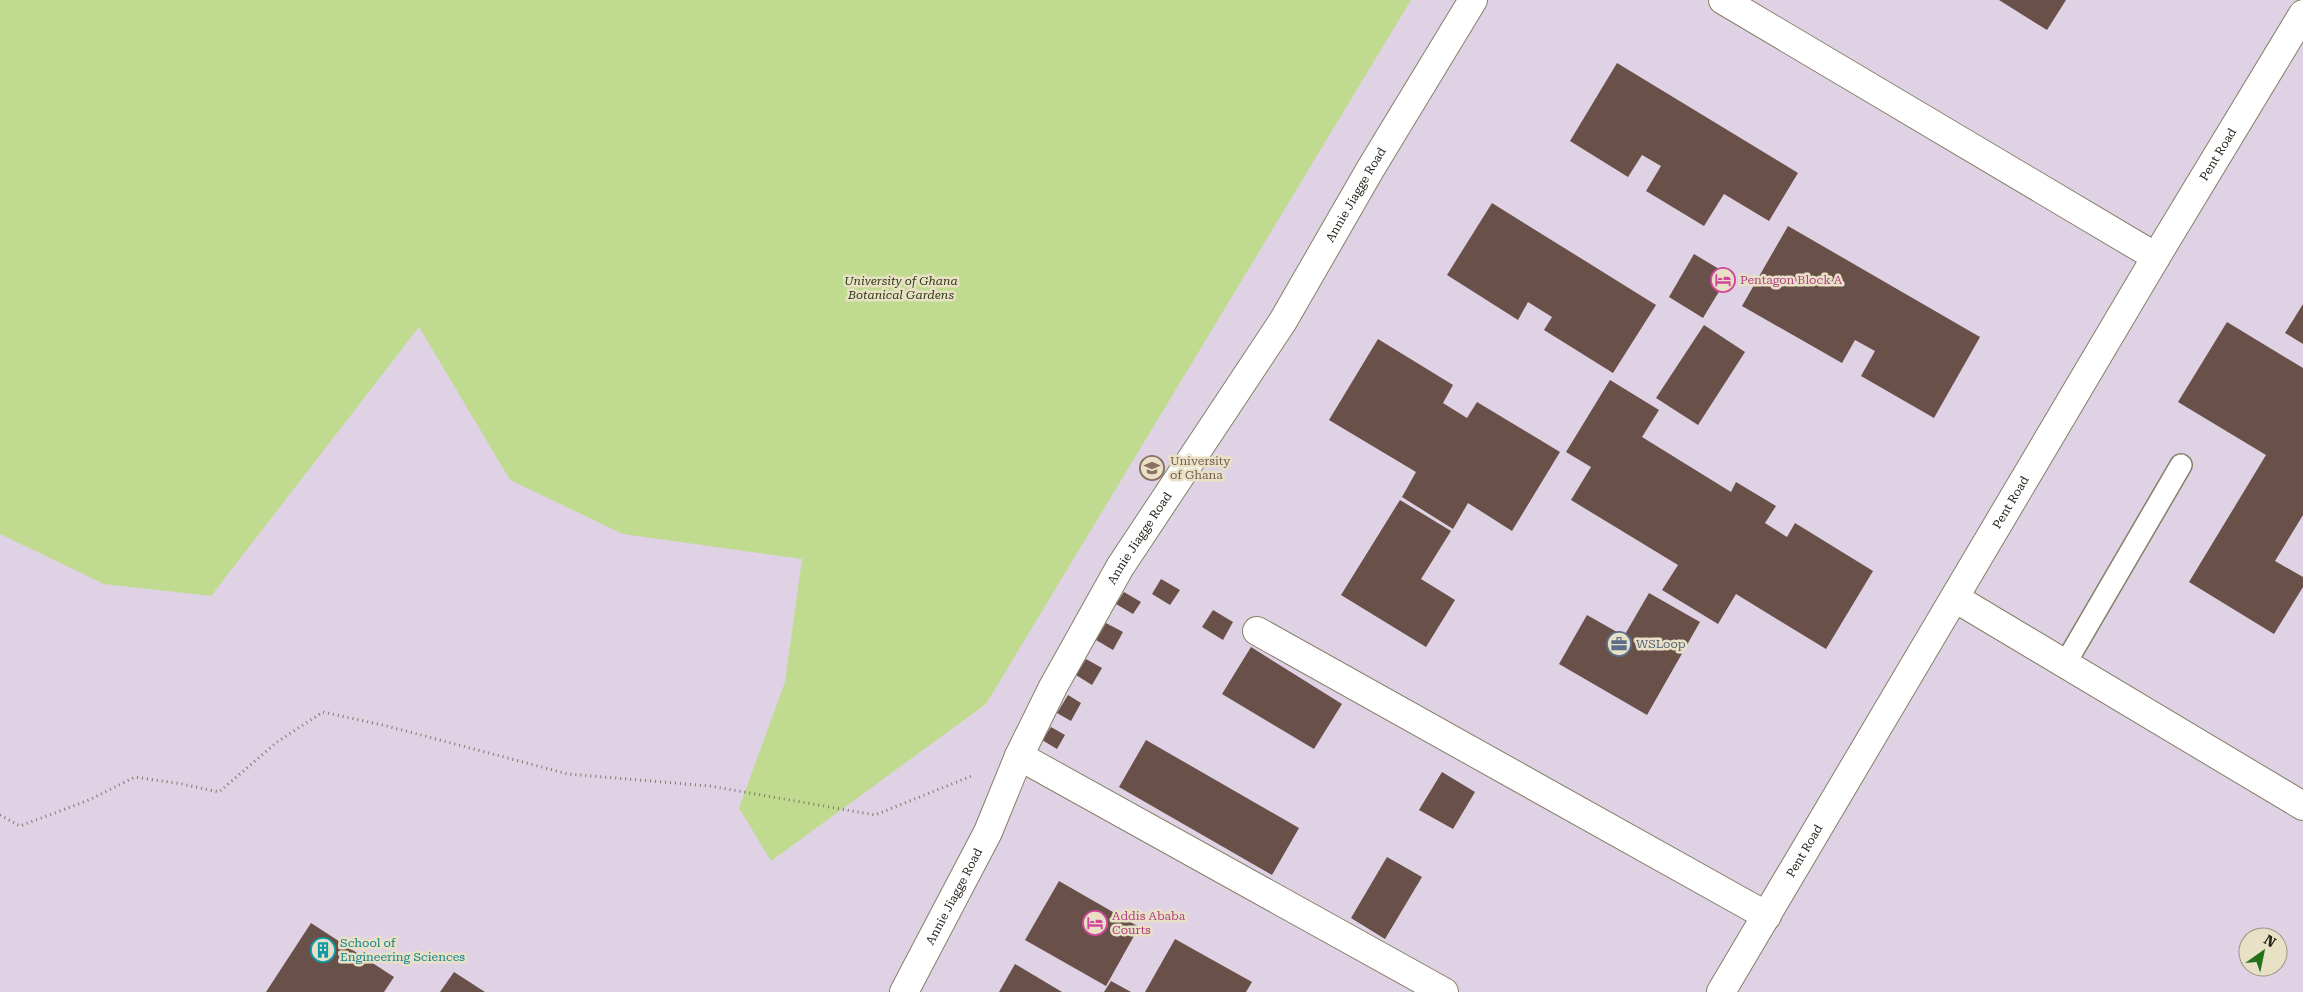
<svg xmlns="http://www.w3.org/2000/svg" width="2303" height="992" font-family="'Roboto Serif',serif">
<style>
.education{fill:#dfd2e5;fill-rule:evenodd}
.green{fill:#c0db8f}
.building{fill:#695048}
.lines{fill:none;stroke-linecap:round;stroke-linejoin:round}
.service-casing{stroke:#867f66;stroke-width:24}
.minor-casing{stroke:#867f66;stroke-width:30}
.path{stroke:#7f7a68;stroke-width:3;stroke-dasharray:1 4;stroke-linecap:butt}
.service{stroke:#fff;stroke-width:21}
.minor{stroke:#fff;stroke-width:28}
.labels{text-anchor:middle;stroke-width:5;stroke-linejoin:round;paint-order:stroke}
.street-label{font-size:12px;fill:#27241a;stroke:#e9e1c6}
.hotel-label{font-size:12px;fill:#b23c85;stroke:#e9e1c6;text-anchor:start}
.park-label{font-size:12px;font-style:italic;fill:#2e3a16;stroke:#e9e1c6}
.education-label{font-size:12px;fill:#785e54;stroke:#e9e1c6;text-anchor:start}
.service-label{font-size:12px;fill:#4e5e75;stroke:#e9e1c6;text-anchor:start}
.culture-label{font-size:12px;fill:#0d838f;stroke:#e9e1c6;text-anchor:start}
</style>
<rect width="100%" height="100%" fill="#e9e1c6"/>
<path class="education" d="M0,0h2303v992h-2303zM2248,937h30v30h-30z"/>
<polygon class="green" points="0,0 1411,0 986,704 771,861 739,808 785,682 802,559 623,534 510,480 419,327 211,596 104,584 0,534"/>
<g class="building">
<polygon points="1999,0 2066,0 2047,30"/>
<polygon points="1617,63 1798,173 1769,221 1724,194 1704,226 1646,191 1661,166 1642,155 1628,177 1570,141"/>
<polygon points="1492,203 1656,305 1613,373 1544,330 1552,317 1528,302 1518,320 1447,275"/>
<polygon points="1788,226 1980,337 1934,418 1861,376 1875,351 1855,340 1842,363 1742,306"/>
<polygon points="1694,254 1729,275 1703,318 1669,297"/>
<polygon points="2303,304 2303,344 2285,333"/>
<polygon points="2227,322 2303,368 2303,515 2275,561 2303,577 2303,587 2274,634 2189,582 2266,455 2178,402"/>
<polygon points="1704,325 1745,352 1698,425 1656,398"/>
<polygon points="1378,339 1453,385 1443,403 1467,418 1477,402 1560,452 1512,531 1468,503 1453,529 1402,497 1416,472 1329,420"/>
<polygon points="1610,380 1659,410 1642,437 1731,492 1736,482 1776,506 1765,523 1787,537 1795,523 1873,571 1826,649 1736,594 1718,624 1662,590 1678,565 1571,500 1591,467 1566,452"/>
<polygon points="1400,500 1451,531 1421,579 1455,600 1426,647 1341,595"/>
<polygon points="1161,579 1180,590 1170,605 1152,594"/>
<polygon points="1124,592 1141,602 1133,614 1116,604"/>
<polygon points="1649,593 1700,622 1647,715 1559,664 1587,615 1624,636"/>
<polygon points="1213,610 1233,622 1223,640 1202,627"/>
<polygon points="1106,623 1123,632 1113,650 1096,640"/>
<polygon points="1251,647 1342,704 1314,749 1222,694"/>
<polygon points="1086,659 1102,668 1092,685 1076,675"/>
<polygon points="1068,695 1081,703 1071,721 1057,713"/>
<polygon points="1051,727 1065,735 1057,749 1042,740"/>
<polygon points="1146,740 1299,828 1272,875 1119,787"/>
<polygon points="1442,772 1475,792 1453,829 1419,810"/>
<polygon points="1387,857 1422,877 1385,939 1351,918"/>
<polygon points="1059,881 1139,927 1106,986 1025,940"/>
<polygon points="311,923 394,977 384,992 266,992"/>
<polygon points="1175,939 1252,982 1246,992 1145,992"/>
<polygon points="1015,964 1062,992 999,992"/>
<polygon points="454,972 485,992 440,992"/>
<polygon points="1111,981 1131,992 1104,992"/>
</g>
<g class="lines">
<defs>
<polyline id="service" points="2065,664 2181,465"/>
<g id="minor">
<polyline points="1723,0 2156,257"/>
<polyline points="1955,598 2303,806"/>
<polyline points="1257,631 1767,916"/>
<polyline points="1019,756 1444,992"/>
<path id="s1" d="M904,992l84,-160 31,-76 34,-69 67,-120 163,-246 88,-153 102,-168"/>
<path id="s2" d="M1721,992l435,-735 147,-243"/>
</g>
</defs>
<use href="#service" class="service-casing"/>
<use href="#minor" class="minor-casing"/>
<polyline class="path" points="0,815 20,826 89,800 135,777 182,784 219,792 277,742 323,712 387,726 568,774 710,786 875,815 974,775"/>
<use href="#service" class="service"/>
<use href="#minor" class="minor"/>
</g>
<defs>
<symbol id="hotel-ring" viewBox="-11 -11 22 22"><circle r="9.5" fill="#e9e1c6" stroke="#d1479c" stroke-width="1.5"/><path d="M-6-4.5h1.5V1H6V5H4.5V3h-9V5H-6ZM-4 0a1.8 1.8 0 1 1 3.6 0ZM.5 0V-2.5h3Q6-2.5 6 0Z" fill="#d1479c"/></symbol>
<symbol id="university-ring" viewBox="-11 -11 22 22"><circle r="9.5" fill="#e9e1c6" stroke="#8d6e63" stroke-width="1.5"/><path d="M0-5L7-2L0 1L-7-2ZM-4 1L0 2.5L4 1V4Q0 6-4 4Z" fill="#8d6e63"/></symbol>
<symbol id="office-ring" viewBox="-11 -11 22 22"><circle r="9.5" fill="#e9e1c6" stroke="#5c6f8a" stroke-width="1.5"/><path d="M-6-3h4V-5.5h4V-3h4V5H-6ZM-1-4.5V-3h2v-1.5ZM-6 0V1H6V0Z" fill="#5c6f8a"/></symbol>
<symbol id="building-ring" viewBox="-11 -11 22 22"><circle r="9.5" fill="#e9e1c6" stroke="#0f9aa8" stroke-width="1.5"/><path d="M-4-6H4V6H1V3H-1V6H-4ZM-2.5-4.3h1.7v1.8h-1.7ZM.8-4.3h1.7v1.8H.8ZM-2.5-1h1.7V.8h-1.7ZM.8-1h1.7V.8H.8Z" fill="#0f9aa8"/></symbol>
</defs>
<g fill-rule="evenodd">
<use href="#hotel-ring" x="1709" y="266" width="28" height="28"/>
<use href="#university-ring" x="1138" y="454" width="28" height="28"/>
<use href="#office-ring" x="1605" y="630" width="28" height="28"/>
<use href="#hotel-ring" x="1081" y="909" width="28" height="28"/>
<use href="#building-ring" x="309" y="936" width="28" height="28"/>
</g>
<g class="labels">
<g class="street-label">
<text dy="4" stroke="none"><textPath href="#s2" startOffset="974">Pent Road</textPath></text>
<text dy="4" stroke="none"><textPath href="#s1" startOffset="918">Annie Jiagge Road</textPath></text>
<text dy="4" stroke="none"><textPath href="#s2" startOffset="569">Pent Road</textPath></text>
<text dy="4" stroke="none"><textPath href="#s1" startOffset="512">Annie Jiagge Road</textPath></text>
<text dy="4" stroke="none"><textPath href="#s2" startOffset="164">Pent Road</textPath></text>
<text dy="4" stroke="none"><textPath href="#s1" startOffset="108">Annie Jiagge Road</textPath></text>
</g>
<g class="hotel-label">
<text x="1740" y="284">Pentagon Block A</text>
<text x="1112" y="920">Addis Ababa<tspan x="1112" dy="14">Courts</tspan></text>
</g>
<g class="park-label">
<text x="901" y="285">University of Ghana<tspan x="901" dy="14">Botanical Gardens</tspan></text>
</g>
<g class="education-label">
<text x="1170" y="465">University<tspan x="1170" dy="14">of Ghana</tspan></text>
</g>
<g class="service-label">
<text x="1636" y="648">WSLoop</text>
</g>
<g class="culture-label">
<text x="340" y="947">School of<tspan x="340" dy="14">Engineering Sciences</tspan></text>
</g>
</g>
<g transform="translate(2263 952) rotate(33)"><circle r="24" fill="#e9e1c6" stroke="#9b9581"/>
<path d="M0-4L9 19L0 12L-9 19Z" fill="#21721b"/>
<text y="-8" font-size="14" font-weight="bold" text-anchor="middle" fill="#27241a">N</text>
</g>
</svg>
